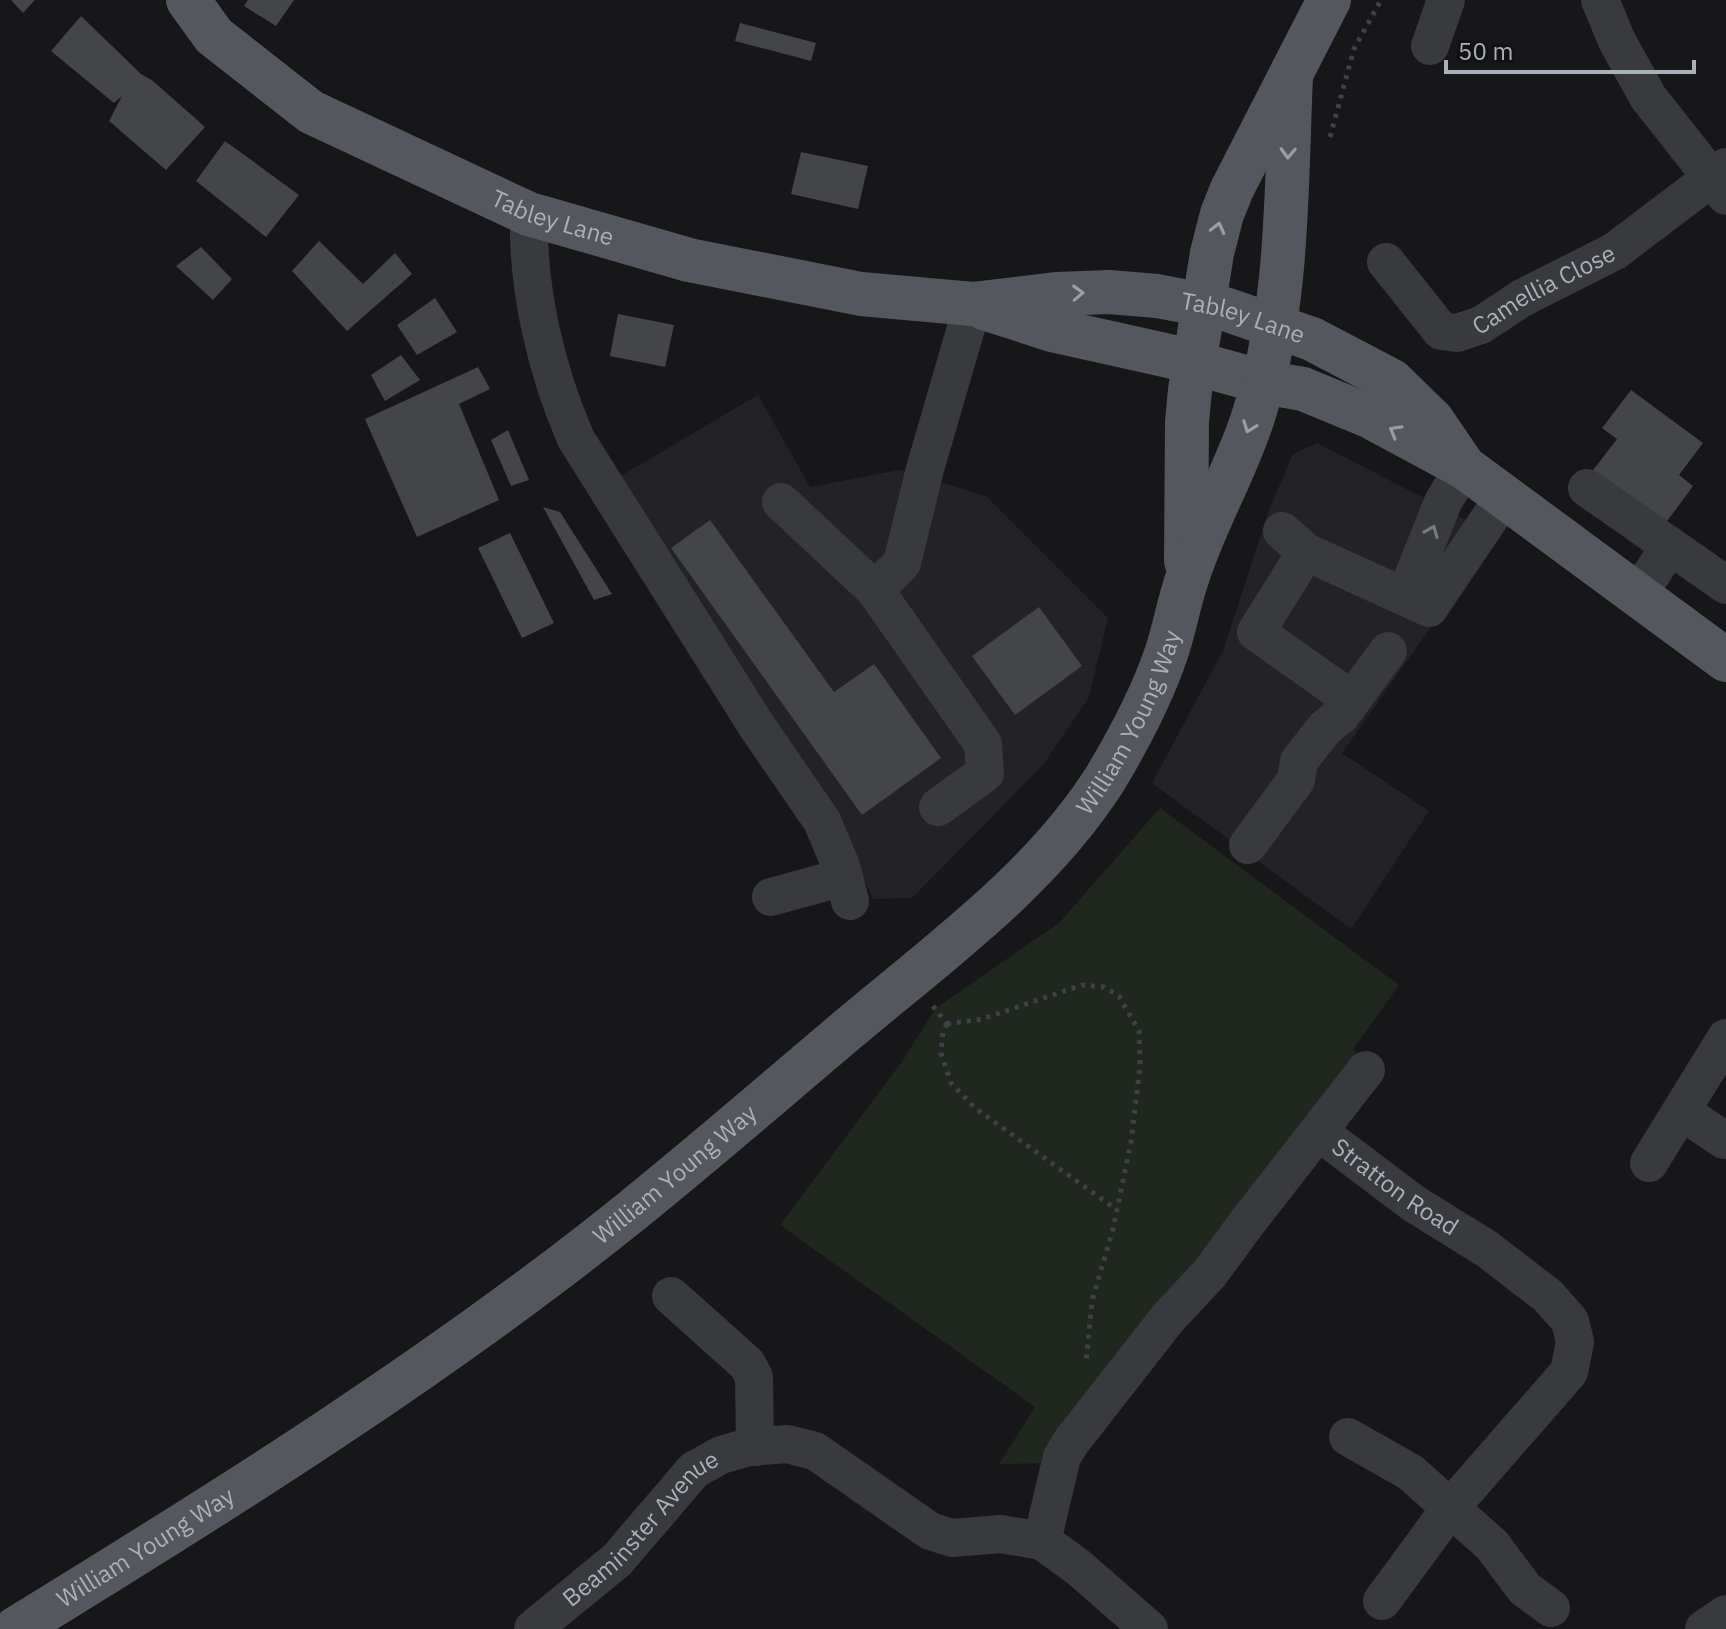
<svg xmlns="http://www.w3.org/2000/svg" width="1726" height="1629" font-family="'IBM Plex Sans',sans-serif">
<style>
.built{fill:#232326}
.green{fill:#1f271f}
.building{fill:#434549}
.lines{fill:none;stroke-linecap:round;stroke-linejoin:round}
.path{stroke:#3e4145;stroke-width:5;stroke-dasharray:4 6;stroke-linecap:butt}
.minor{stroke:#383a3e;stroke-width:38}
.major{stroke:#54575d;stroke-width:44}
.oneway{stroke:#989ea6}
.oneway2{stroke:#767b81}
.labels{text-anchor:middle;stroke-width:6;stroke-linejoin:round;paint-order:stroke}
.street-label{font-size:24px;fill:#a9b0b8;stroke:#121214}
</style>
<rect width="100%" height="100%" fill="#171719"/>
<g class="built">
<polygon points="758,395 810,487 900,470 986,496 1108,618 1089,697 1043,765 912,898 873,899 825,795 694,611 617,478"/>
<polygon points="1317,443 1496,535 1342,753 1429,811 1351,929 1152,783 1223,651 1269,510 1293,454"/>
</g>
<polygon class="green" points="1160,808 1399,985 1354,1048 1363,1067 1055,1463 999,1464 1035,1407 780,1225 903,1060 936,1008 1059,923"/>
<g class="building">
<polygon points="11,0 35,0 23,13"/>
<polygon points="248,0 294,0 276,26 244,6"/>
<polygon points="81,16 141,74 153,81 205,127 166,170 109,121 122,96 114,103 51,51"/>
<polygon points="740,23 816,43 811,61 735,41"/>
<polygon points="225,141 299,195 266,237 196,181"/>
<polygon points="801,152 868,166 858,209 791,194"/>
<polygon points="319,241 363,284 395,253 412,274 347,331 292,271"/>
<polygon points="201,247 232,279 213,300 176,266"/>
<polygon points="435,298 457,332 417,355 397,325"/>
<polygon points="618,314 674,325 665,367 610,356"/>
<polygon points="401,355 420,380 385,401 371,375"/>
<polygon points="478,367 490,389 459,404 499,500 417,537 365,419"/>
<polygon points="1631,390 1703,443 1679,475 1693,486 1662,528 1590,474 1617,439 1602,428"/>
<polygon points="508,430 529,480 511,486 491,440"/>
<polygon points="543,507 560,512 612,594 594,600"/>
<polygon points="710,520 834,692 874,664 941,758 862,815 671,548"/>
<polygon points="510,533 554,623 522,638 478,548"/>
<polygon points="1039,607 1082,666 1015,715 972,656"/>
</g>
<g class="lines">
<g class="path">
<polyline points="1330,137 1354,49 1381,0"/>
<polyline points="933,1006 947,1024"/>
<polyline points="947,1024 982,1019 1082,985 1104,987 1119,996 1139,1031 1140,1066 1131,1142 1113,1229 1092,1301 1086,1363"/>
<polyline points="947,1024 943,1031 941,1053 951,1083 975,1108 1117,1210"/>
</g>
<g class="minor">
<polyline points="1600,0 1617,41 1648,97 1726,196"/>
<polyline points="1430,46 1446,0"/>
<path d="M529,214c-2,75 17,156 47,225l180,286 66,96 19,45 9,35"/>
<path id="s1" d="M1386,262l55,69 16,2 24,-8 41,-27 93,-47 111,-84"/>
<polyline points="1587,488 1726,585"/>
<polyline points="781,502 875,590 983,744 985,773 938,807"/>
<polyline points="1282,531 1306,552 1429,608 1504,497"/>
<polyline points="1306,552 1256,632 1352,700"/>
<polyline points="875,590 902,563 925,469 973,304"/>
<polyline points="1637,596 1670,546"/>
<polyline points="1405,597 1443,502 1464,467"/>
<polyline points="1248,845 1296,780 1299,761 1325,728 1341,715 1388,651"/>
<polyline points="771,897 844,877"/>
<polyline points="1681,1111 1724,1140"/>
<path id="s2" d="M1319,1132l94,71 74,46 61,47 22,25 5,21 -6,30 -118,135 -69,94"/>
<polyline points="1649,1163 1726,1038"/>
<polyline points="671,1296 747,1364 754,1377 755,1447"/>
<polyline points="1348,1437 1410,1472 1492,1545 1525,1589 1551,1608"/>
<polyline points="1042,1541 1062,1457 1071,1442 1168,1318 1210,1273 1246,1224 1366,1070"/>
<path id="s3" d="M533,1629l84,-69 77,-90 27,-15 28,-8 38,-3 28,7 115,80 22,7 49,-4 41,7 36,26 71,62"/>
<polyline points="1704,1629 1726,1614"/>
</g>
<g class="major">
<path id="s4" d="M188,0l26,36 97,76 218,102 160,46 172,34 112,10 83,-10 53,-2 48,4 68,13 87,30 80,42 40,39 32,47"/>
<polyline points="984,308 1052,330 1169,356 1263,382 1303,389 1371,417 1464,467 1726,660"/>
<polyline points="1186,561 1187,422 1190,390 1212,253 1222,214 1232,189 1329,0"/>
<path id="s5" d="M15,1629c210,-129 426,-264 618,-419 72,-58 142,-119 213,-179 91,-77 194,-150 259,-252 24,-40 46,-81 61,-125 8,-23 12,-48 20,-72 17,-57 50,-110 68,-168 35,-109 32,-225 37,-338"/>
</g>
</g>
<defs><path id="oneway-chevron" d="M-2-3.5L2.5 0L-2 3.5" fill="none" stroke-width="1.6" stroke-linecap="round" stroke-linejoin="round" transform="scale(2)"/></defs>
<g class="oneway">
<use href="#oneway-chevron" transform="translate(1288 153) rotate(92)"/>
<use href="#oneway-chevron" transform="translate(1218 228) rotate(-76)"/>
<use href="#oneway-chevron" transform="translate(1078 293) rotate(-2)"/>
<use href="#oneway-chevron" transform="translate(1249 427) rotate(110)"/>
<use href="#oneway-chevron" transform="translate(1395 431) rotate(-150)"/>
</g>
<use class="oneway2" href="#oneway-chevron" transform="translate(1432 531) rotate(-68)"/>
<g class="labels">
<g class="street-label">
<text dy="8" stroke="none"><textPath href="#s4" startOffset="432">Tabley Lane</textPath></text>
<text dy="8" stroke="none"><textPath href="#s1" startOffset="202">Camellia Close</textPath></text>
<text dy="8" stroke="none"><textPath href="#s4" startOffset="1136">Tabley Lane</textPath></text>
<text dy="8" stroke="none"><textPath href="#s5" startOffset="1450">William Young Way</textPath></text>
<text dy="8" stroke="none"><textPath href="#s5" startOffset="802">William Young Way</textPath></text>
<text dy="8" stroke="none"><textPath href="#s2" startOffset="94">Stratton Road</textPath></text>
<text dy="8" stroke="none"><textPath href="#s3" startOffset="148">Beaminster Avenue</textPath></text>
<text dy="8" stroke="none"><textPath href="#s5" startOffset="154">William Young Way</textPath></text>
</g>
</g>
<path d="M1446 60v12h248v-12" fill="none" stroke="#a9b0b8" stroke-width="4"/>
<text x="1458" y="60" font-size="24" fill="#a9b0b8" stroke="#121214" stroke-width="6" paint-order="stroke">50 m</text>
</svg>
